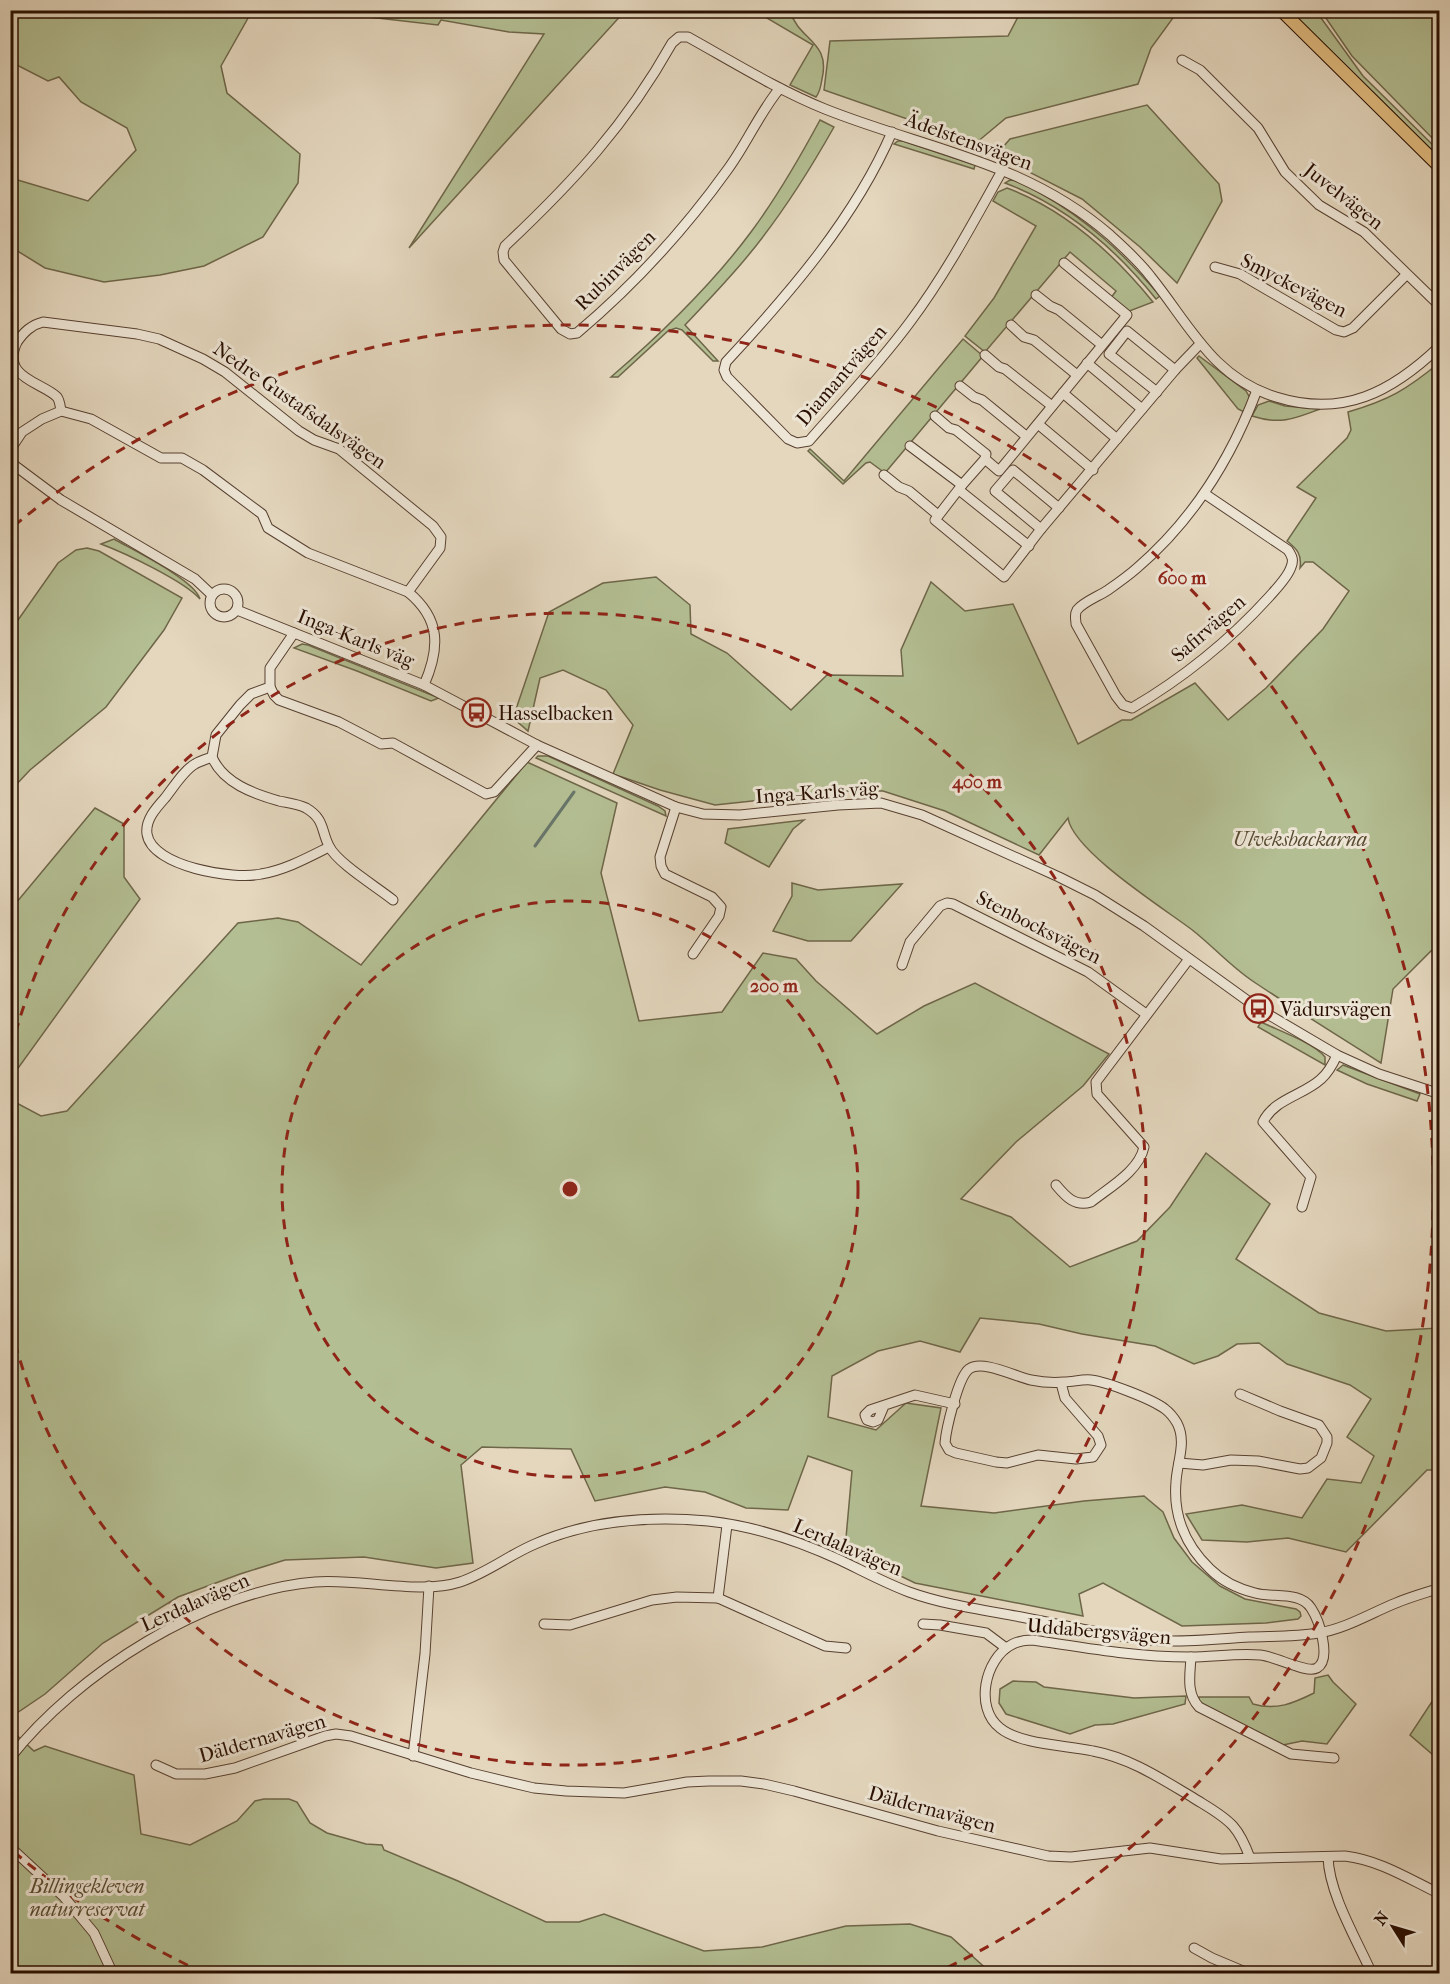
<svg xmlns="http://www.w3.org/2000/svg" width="1450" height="1984" font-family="'IM FELL French Canon',serif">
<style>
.green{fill:#b3be92;stroke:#6e6649;stroke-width:1.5}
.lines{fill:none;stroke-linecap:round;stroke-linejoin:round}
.stream{stroke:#69756a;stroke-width:3}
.minor-casing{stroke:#574030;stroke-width:11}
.major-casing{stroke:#280e00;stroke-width:14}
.minor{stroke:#ede5d5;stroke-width:9}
.major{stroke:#e2bc7f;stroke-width:12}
.ring{fill:none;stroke:#8f2418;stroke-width:3;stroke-dasharray:10 8}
.labels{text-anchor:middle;stroke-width:6;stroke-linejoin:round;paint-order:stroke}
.street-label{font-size:20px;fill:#280e00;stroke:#ede5d5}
.poi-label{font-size:20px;fill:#280e00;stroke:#ede5d5;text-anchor:start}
.park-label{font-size:20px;font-style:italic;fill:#594c33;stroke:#ede5d5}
.centre{fill:#8f2418;stroke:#ede5d5;stroke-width:3}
.ring-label{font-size:18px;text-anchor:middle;font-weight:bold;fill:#8f2418;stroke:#ede5d5;stroke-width:6;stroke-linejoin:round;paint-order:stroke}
</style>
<rect width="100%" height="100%" fill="#e4d7be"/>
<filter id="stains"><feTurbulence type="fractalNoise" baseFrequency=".00333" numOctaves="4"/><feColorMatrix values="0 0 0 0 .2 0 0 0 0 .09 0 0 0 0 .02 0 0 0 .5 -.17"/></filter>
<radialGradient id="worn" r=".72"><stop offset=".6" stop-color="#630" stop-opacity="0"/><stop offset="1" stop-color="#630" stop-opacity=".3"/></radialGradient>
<g class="green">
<polygon points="11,10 252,11 221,66 227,93 300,154 298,183 263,237 204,266 160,275 104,282 45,268 11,247 11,178 88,201 136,150 127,128 81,102 59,77 48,81 11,62"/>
<polygon points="316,11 625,10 625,11 409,248 544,34 509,32 441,20 438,25"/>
<path d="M755,11h35c9,30 41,30 32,68 -1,7 -2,13 -6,18l-26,-12 23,-40z"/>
<polygon points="1021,11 1178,11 1151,48 1138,84 1006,118 976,143 824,90 830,41 1008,36"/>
<polygon points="1290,11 1316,11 1363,76 1439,151 1439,157"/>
<polygon points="1321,11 1439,11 1439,145 1352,56"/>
<polygon points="1147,105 1219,184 1222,201 1177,283 1140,247 1082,199 996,155 1010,139"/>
<path d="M820,120l14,7c-27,48 -57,95 -93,137 -18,21 -37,41 -56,61l33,36h-5l-31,-31 -6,-2 -8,3 -50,46h-7c50,-43 100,-91 140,-145 26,-35 48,-73 69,-112z"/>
<polygon points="898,141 903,141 975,165 974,169 894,144"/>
<path d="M1010,180c11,0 21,8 30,13 48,27 85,62 120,103l-4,3c-40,-50 -90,-93 -151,-116z"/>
<path d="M1007,188c59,22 107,66 146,114l-26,10 -17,-13 6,-8 -46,-39 -85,100 -20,-16 29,-38 42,-72 -43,-25 5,-9z"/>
<polygon points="963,339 983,356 885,473 870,462 866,463 843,484 808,451 810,449 844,481"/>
<polygon points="1199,356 1246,391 1250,398 1244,412 1238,409 1197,358"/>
<path d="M1439,363v585l-8,3 -38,38 -12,74c-42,-27 -85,-53 -127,-81 -23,-15 -41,-36 -63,-53 -28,-21 -118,-78 -123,-111l-29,37 -94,-44 -62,-20h-36l-132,14 -55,-15 -47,-16 20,-49 -27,-35 -43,-20 -23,8 -12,53 -15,-13 36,-106 54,-29 53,-6 34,28 1,29 36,19 64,57 36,-35 76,1 -2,-26 30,-68 34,29 48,-7 65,140 44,-24h9l64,-37 33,37 38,-32 57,-59 26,-38 -36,-29h-8l-5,6c2,-14 -3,-19 -13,-27l29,-43 -19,-11 50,-49 4,-8 -3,-18c41,-12 58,-22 91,-49z"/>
<path d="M1269,401l16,5 35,3c-26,10 -40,16 -68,7l6,-11z"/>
<path d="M114,539c19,11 81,41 86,60 -16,-18 -75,-46 -99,-55z"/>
<polygon points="87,548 99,551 182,598 164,630 106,707 30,770 11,790 11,630 58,563 76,550"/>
<polygon points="302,644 308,645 439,698 431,701 357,671 294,648"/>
<polygon points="538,756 548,756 658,806 665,811 666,816 536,758"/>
<polygon points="527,762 617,803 601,873 639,1021 722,1012 763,953 796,959 816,981 877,1034 924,1006 975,983 1109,1054 1083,1086 1016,1142 961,1199 1011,1217 1070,1267 1137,1241 1170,1207 1206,1153 1270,1204 1236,1259 1319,1313 1386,1331 1439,1328 1439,1470 1427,1470 1346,1552 1288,1538 1247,1542 1202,1540 1186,1514 1242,1505 1302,1518 1327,1479 1361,1483 1374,1456 1347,1437 1371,1399 1350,1385 1287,1364 1259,1343 1237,1344 1218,1356 1194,1364 1155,1346 1082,1334 1039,1324 980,1318 960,1352 920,1341 878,1351 832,1376 828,1417 876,1430 906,1403 941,1408 921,1506 994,1513 1084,1501 1144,1496 1163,1512 1174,1538 1192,1562 1220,1586 1245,1599 1296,1609 1300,1612 1301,1616 1298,1619 1266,1623 1182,1626 1103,1583 1079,1594 1083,1616 915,1583 845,1549 852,1471 808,1456 788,1510 746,1508 705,1492 665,1487 595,1501 571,1449 482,1447 461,1465 473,1563 436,1568 364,1557 285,1560 240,1574 178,1597 103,1643 45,1694 17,1713 11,1721 11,1100 41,1116 67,1111 238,923 278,918 298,922 361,965"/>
<polygon points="95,808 124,824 124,877 140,899 11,1078 11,909"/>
<polygon points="804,820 793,829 769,867 725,843 728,829"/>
<polygon points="792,883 818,890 902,884 851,941 808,941 773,931 792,896"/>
<path d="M1261,1022c16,8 53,21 64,35v8l-67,-38z"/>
<polygon points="1343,1065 1420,1094 1417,1101 1367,1084 1337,1070"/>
<path d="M1328,1675l5,7 23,22 -29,40 -25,-3 -19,4 -79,-40 -5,-4v-4h50l4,7c23,7 41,-1 61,-11l1,-15z"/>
<polygon points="1013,1681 1036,1682 1044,1687 1134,1698 1186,1696 1185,1704 1113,1724 1095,1725 1070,1734 1006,1714 999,1703 1000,1689"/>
<polygon points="1439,1691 1440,1760 1439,1760 1410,1735"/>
<polygon points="10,1729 34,1751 45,1746 134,1775 141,1834 190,1845 237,1821 255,1801 264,1799 289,1799 297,1802 310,1823 327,1833 366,1844 382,1845 384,1850 458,1881 546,1922 579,1922 604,1914 704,1951 762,1947 846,1926 910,1924 951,1937 991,1973 11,1973"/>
</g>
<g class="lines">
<polyline class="stream" points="535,846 574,792"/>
<defs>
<g id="minor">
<polyline points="1182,60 1200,70 1258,128 1285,172 1319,205 1364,232 1440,306"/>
<path d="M780,88c-20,24 -33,55 -52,81 -43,60 -94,116 -151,164l-7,1 -9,-5 -57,-69 -1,-8 2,-6c68,-64 121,-121 167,-203l7,-6h9c45,25 90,53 137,72 100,40 200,52 285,126 14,13 29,26 41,42 38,47 62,101 125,120 67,21 116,-5 164,-51"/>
<path d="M892,132c-37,86 -103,162 -166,230l-2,8 3,7 61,62 9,4 12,-2c34,-39 70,-77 101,-119 36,-48 64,-101 93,-153"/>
<polyline points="1064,263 1127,315 999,471 985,459 962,485 935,520 1004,577 1041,529 1175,370 1200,344"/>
<polyline points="1215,267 1240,274 1336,330 1344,332 1353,328 1406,275"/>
<polyline points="1036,295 1050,306 1059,310 1102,345"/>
<polyline points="1011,325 1024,337 1034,340 1077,375"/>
<polyline points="985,355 999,367 1005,369 1052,406"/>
<polyline points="1087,363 1142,409"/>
<polyline points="960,386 974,397 982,400 1026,436"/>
<polyline points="1157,392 1109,354 1127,331 1175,370"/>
<polyline points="1063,393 1117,439"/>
<path d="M61,411c-1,-5 -1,-10 -4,-14 -15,-15 -57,-19 -40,-55 7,-10 14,-17 26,-20l94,12 22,5 44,20 22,13 74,59 15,9 25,9 94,77 8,11 -1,11 -32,44"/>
<polyline points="935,416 949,428 956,430 986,454 985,459"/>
<polyline points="1038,424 1093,470"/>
<polyline points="910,446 962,485"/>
<path d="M10,450l12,-18 20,-13 19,-8 30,8 70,39h21l21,12 59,44 6,14 40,25 100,39c33,27 32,56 16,93"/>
<polyline points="10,462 61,500 195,579 212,595"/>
<polyline points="884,475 899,487 909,491 938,515"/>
<polyline points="959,490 1029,546"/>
<path d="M1205,494l83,56c4,6 6,10 3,17 -3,10 -15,22 -22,30 -40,44 -86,81 -137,111l-9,-3 -7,-9 -40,-72c0,-5 -2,-9 1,-14 6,-8 22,-14 31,-20 10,-7 20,-14 29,-22 56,-48 94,-109 120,-178"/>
<polyline points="1041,529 995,491 1013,470 1059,508"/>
<circle cx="224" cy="603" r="14"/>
<polyline points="237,610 424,685 537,745 676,807 703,814 740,815 838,805 881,803 922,815 1059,877 1095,895 1144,926 1259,1009 1337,1055 1379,1074 1440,1094"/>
<path d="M294,633l-24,35v19l-19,7 -11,11 -24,30 -4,22c11,26 42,37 67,44 9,2 19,3 27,7 19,11 15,23 23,38 8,17 48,41 64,54"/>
<polyline points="270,687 274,695 279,700 339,722 381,744 393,743 486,794 494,792 537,745"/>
<path d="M212,757c-5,2 -12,4 -17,7 -11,6 -22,24 -30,34 -9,10 -20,22 -18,36 5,33 87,46 114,40 24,-4 46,-16 68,-27"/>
<polyline points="676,807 660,857 661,866 665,874 712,897 721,907 719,916 693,954"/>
<polyline points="902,965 910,942 940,906 947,903 953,904 1088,972 1146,1014"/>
<path d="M1056,1185c10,12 19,22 35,17 19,-15 48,-31 53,-55l-47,-53 -1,-12 93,-123"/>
<path d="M1302,1207l9,-30 -48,-55c11,-23 41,-27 58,-43 8,-7 12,-15 16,-24"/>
<path d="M1061,1383l4,15 33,38 3,9 -8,12 -17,2 -38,-4 -31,8 -11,-1 -40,-9 -7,-3 -4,-7c1,-13 13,-66 24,-74 13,-10 47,8 62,11 10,2 22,3 33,2 9,0 18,-3 27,-2 16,2 61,19 74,29 4,3 9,9 12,14 10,19 0,39 -1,59 -3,34 10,64 34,87 12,12 29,20 45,24 18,5 45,-2 56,15 8,12 21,51 6,60 -10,6 -42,-12 -57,-13 -23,-2 -47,2 -70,2 -53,0 -105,-9 -157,-17 -8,0 -15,1 -22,5 -26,14 -37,63 -11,83 21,17 66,17 93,23 37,7 67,27 99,46 14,9 30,17 41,29 8,9 13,21 17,32"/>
<polyline points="884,1406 878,1420 873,1422 867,1420 865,1415 870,1410 915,1395 955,1404"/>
<polyline points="1179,1463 1203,1465 1231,1460 1258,1461 1300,1469 1308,1468 1321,1458 1327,1443 1327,1437 1319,1425 1280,1411 1240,1394"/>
<polyline points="718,1598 727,1525"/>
<polyline points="544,1624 570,1625 652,1600 677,1597 718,1598 825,1646 846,1648"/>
<polyline points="923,1624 940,1625 986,1633 1006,1648"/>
<path d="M1191,1657c-1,18 -5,36 8,50l92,47 43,4"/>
<polyline points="413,1756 425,1654 429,1586"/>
<path d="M10,1758c67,-85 196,-167 305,-176 43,-4 105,13 145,0 27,-9 49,-27 75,-38 54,-24 115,-28 173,-23 45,5 91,20 132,39 23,11 45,23 69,32 36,13 75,18 112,25 42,8 85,18 128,23 33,3 67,-1 100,-3 22,-1 46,0 69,-4 27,-4 53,-20 78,-30 14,-6 29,-10 44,-15"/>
<path d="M156,1765l20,9h29l30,-6 90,-32 11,-2 15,2 120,37 63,15 32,3 58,2 63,-11 22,-1h32l23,3 30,7 144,40 110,25 23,1 79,-9 71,11 124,-3c34,4 64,23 95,38"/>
<polyline points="10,1847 64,1897 94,1933 113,1974"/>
<path d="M1328,1857c1,37 29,83 44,117"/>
<polyline points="1194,1948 1212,1958 1250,1974"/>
</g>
<polyline id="major" points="1281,10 1440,167"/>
</defs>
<use href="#minor" class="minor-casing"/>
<use href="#major" class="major-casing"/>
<use href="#minor" class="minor"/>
<use href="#major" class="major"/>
</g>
<g class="ring">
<circle cx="570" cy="1189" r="288"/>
<path d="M11 1050A576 576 0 1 1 11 1328"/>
<path d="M204 1973A865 865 0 0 1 14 1852M14 526A865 865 0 1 1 936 1973"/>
</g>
<defs>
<symbol id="bus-ring" viewBox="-11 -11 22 22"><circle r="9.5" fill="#ede5d5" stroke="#8f2418" stroke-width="1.5"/><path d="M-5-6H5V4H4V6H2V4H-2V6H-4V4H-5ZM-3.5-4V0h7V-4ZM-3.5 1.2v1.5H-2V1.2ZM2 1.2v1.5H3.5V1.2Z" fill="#8f2418"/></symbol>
</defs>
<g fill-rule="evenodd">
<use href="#bus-ring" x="460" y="696" width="33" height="33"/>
<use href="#bus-ring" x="1242" y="992" width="33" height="33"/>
</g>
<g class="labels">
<g class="street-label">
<text transform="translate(969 141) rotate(20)" y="7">Ädelstensvägen</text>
<text transform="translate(1344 196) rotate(38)" y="7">Juvelvägen</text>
<text transform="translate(615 270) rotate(-45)" y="7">Rubinvägen</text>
<text transform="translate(1294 285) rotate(27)" y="7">Smyckevägen</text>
<text transform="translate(841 375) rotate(-49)" y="7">Diamantvägen</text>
<text transform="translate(300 405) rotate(35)" y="7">Nedre Gustafsdalsvägen</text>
<text transform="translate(1208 628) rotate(-41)" y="7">Safirvägen</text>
<text transform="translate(356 638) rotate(22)" y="7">Inga-Karls väg</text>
<text transform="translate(817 792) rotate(-4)" y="7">Inga-Karls väg</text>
<text transform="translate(1039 927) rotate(27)" y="7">Stenbocksvägen</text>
<text transform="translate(848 1547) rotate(23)" y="7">Lerdalavägen</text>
<text transform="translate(195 1602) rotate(-24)" y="7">Lerdalavägen</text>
<text transform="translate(1099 1631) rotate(5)" y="7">Uddabergsvägen</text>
<text transform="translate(262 1738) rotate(-16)" y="7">Däldernavägen</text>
<text transform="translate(932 1809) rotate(15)" y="7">Däldernavägen</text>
</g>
<g class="poi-label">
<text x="498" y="720">Hasselbacken</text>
<text x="1280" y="1016">Vädursvägen</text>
</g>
<g class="park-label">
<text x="1300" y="846">Ulveksbackarna</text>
<text x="87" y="1893">Billingekleven<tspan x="87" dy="23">naturreservat</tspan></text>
</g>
</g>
<circle cx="570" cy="1189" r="9" class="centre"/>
<g class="ring-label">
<text x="1182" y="584">600 m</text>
<text x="977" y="788">400 m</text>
<text x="774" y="992">200 m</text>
</g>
<rect width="1450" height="1984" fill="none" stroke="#e4d7be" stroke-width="36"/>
<rect x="12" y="12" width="1426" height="1960" fill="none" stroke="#280e00" stroke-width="3"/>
<rect x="18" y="18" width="1414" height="1948" fill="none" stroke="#280e00" stroke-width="1.5"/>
<g transform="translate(1393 1927) rotate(307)" stroke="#ede5d5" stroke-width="4.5" paint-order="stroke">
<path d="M0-4.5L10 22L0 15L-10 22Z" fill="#280e00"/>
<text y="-9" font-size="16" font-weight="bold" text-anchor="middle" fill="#280e00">N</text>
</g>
<rect width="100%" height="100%" filter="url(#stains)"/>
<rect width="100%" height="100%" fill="url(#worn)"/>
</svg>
